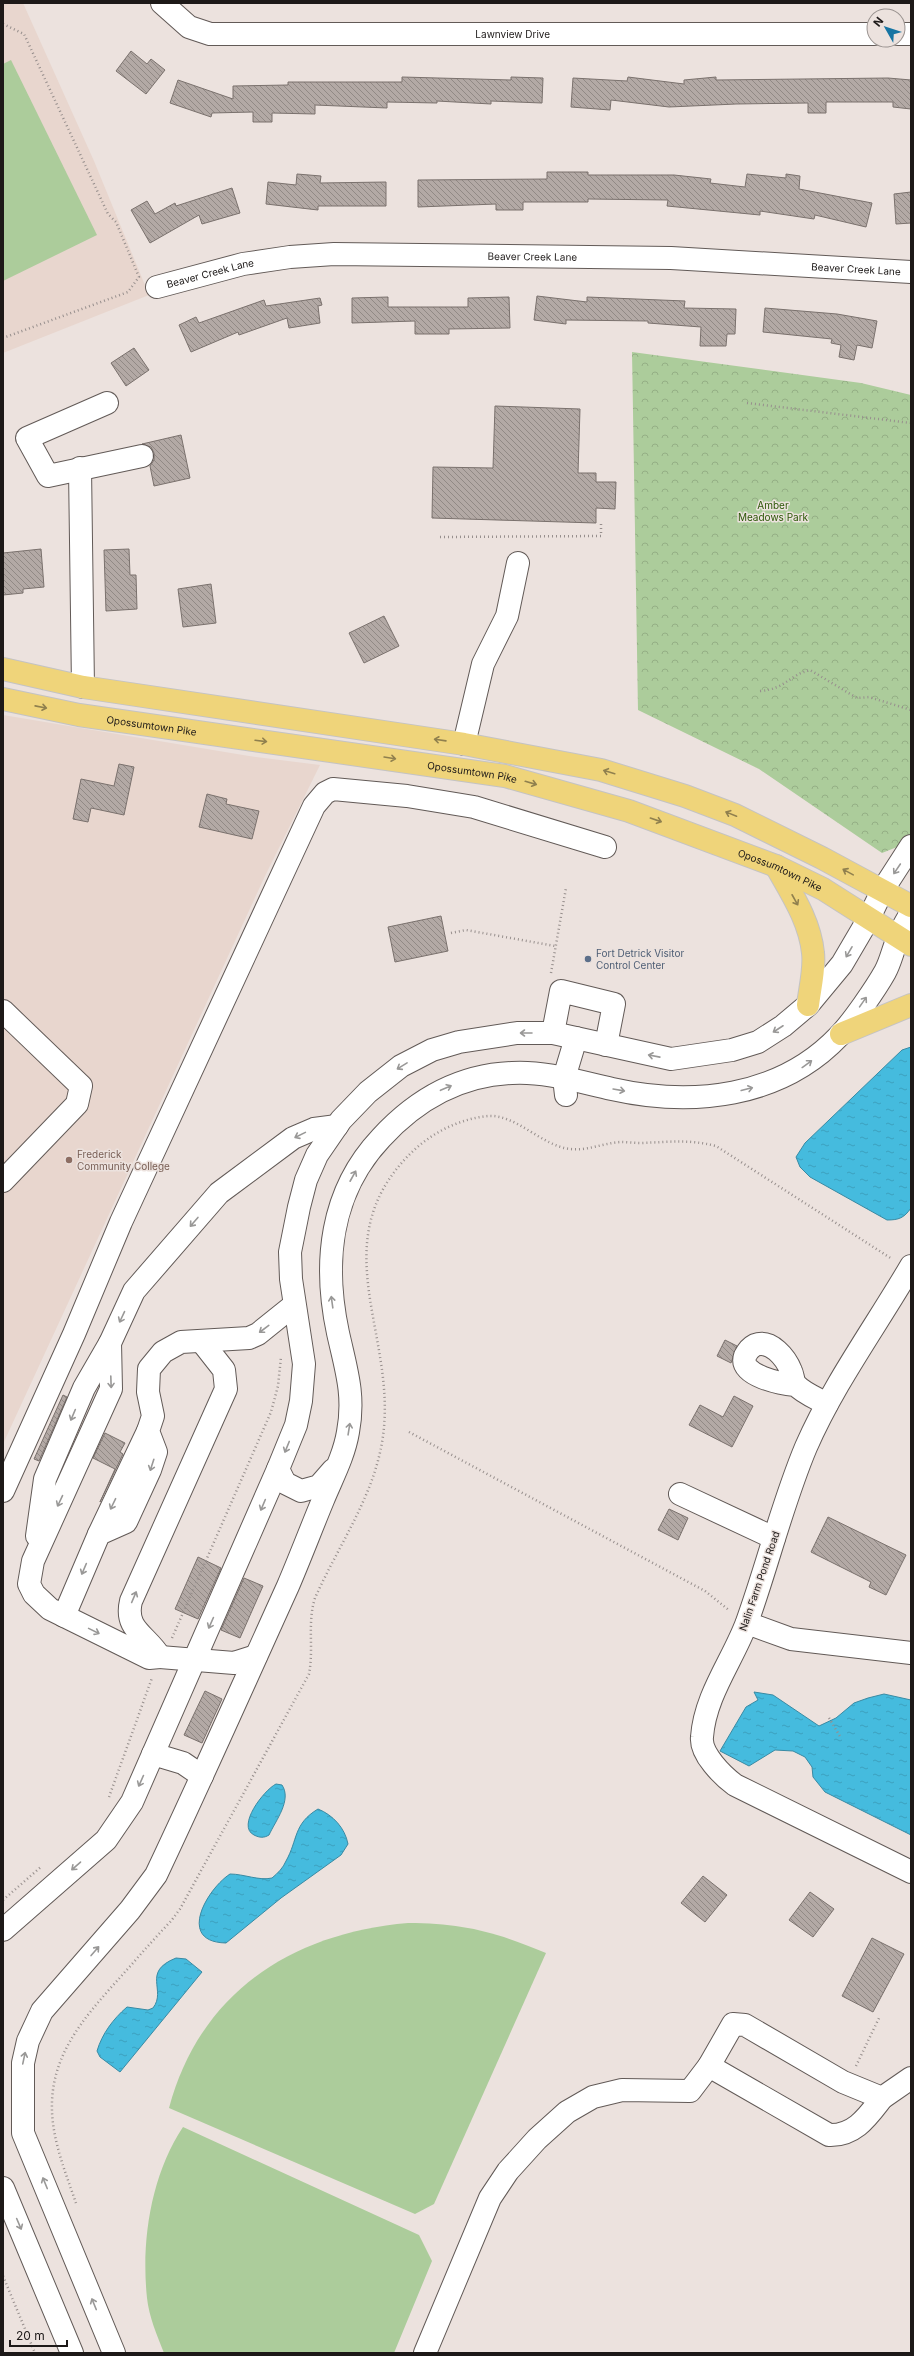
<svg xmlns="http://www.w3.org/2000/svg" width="914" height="2356" font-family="Inter,sans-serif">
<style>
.built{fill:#e8d6ce}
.grass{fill:#accc9b}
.park{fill:url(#park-crowns)}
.water{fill:url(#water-ripples);stroke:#398aa3}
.building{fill:url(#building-back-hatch);stroke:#7a716d}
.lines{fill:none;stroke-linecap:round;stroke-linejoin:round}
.minor-casing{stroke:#625a57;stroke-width:24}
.major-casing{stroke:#c4c3c3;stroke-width:24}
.path{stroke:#978f8d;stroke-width:2.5;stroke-dasharray:1 3;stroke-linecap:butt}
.minor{stroke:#fff;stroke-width:22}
.major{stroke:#efd47a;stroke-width:22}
.oneway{stroke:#90804e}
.oneway2{stroke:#999897}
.service-dot{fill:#5c6f8a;stroke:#ece2de;stroke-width:1.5}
.education-dot{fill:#8d6e63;stroke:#ece2de;stroke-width:1.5}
.labels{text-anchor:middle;stroke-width:3;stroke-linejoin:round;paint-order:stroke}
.street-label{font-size:10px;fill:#1d1918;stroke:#ece2de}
.park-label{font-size:10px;fill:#2a5605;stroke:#ece2de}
.service-label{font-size:10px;fill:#4e5e75;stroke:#ece2de;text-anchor:start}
.education-label{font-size:10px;fill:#785e54;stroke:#ece2de;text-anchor:start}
</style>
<defs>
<pattern id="park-crowns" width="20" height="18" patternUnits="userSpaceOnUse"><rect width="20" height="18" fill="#accc9b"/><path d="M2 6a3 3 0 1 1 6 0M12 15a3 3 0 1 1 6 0" fill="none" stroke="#94af85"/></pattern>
<pattern id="water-ripples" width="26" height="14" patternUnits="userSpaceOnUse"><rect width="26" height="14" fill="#45bbde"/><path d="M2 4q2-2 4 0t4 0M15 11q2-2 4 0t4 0" fill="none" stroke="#3ca0be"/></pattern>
<pattern id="building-back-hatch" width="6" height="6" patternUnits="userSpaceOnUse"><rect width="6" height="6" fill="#b3a9a5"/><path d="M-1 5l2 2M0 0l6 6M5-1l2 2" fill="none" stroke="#918985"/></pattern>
</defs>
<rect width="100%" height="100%" fill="#ece2de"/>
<g class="built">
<polygon points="3,3 23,3 94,161 149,295 3,353"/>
<polygon points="3,715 249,756 320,765 265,876 3,1444"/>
</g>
<g class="grass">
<polygon points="11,60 97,235 3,281 3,64"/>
<path d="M408,1923c54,0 88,9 138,30l-112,251 -19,10 -246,-106c31,-116 123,-175 239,-185z"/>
<path d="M183,2127l236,108 13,26 -38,92h-230c-7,-18 -15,-36 -17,-55 -6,-57 4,-123 36,-171z"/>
</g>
<polygon class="park" points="632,352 861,383 911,395 911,832 907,843 882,853 759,769 638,710"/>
<g class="water">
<path d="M911,1047v161c-7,10 -12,12 -24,12l-77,-43 -10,-10 -4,-10 9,-14 97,-93z"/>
<polygon points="754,1692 773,1695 819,1726 836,1718 854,1703 868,1698 884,1694 911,1700 911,1835 825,1792 813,1777 812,1767 805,1757 793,1751 775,1750 749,1766 720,1751 746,1707 758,1700"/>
<path d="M276,1784l6,1c10,15 -6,35 -13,50 -5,3 -9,3 -15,0 -18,-9 10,-45 22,-51z"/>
<path d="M318,1809c15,6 27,19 30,35l-7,11 -60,43 -55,45c-50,-1 -19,-54 4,-69 14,0 29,7 42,4 6,-5 11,-10 14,-17 12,-21 7,-37 32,-52z"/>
<path d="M176,1958l10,1 16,13 -82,100 -20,-15 -3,-6c5,-17 16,-32 30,-44l21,3 5,-2c14,-18 -12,-36 23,-50z"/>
</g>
<g class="building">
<polygon points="131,51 147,64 151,59 165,70 146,94 116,71"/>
<polygon points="402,77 511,80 511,77 543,78 542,103 491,101 491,104 437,101 437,103 387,102 387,108 315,105 315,114 272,113 272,122 253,122 253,112 212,113 211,117 170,103 178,80 233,99 233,86 288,85 288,82 402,82"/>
<polygon points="628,77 684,84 684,80 716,77 716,80 888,78 911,80 911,109 893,107 893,102 826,102 826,113 808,113 808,103 736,104 669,107 611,100 610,110 571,107 573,78 627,81"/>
<polygon points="547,172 588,172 588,175 674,175 711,179 710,183 745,187 747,174 786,178 786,174 800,176 799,189 872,203 866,227 815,215 814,219 760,211 760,215 667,206 668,200 588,199 588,202 523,202 523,210 496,210 496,204 418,207 418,180 547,179"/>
<polygon points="297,174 321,176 320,183 386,182 386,206 318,206 318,210 266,204 268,182 296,185"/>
<polygon points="232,188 240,213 202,224 199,215 150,243 131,210 147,201 155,214 175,203 176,206"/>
<polygon points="911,192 911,223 896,224 894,194"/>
<polygon points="537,296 587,302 587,297 685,301 684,308 736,309 735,334 727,334 726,346 700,346 701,327 648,323 648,321 566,320 566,324 534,320"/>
<polygon points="388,297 388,307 468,307 468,298 509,297 510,328 449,329 449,334 415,334 415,321 352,323 352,298"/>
<polygon points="320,298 322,305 318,306 320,323 289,328 287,318 239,335 238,332 191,352 179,325 196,317 199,323 264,300 266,306"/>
<polygon points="765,308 837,314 877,321 872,348 857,345 854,360 839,357 841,345 831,343 832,339 763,332"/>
<polygon points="134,348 149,370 126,386 111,363"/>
<polygon points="495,406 580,409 578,473 596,473 596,482 616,482 615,509 596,508 596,523 432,518 433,467 493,468"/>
<polygon points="181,435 190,478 154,486 150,466 154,460 154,453 151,447 142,444"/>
<polygon points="41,549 44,587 23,589 23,593 3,595 3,553"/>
<polygon points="129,549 130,575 136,575 137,609 106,611 104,550"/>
<polygon points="211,584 216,623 183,627 178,589"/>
<polygon points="384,616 399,646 364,663 349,633"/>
<polygon points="119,764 134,767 124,815 91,808 88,822 73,819 81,779 114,786"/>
<polygon points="207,794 227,799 226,804 259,811 252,839 199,827"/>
<polygon points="441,916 448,951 395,962 388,927"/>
<polygon points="725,1340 737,1346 731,1363 717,1356"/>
<polygon points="63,1395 67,1397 39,1461 34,1459"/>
<polygon points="734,1396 753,1406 732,1447 689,1425 700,1405 723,1417"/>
<polygon points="105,1433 125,1443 120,1452 123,1454 100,1502 115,1469 93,1458"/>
<polygon points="669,1509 688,1518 678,1540 658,1530"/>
<polygon points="828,1517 906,1555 886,1595 869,1587 871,1582 811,1552"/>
<polygon points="198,1557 221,1568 198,1619 175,1609"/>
<polygon points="244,1578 263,1586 240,1638 221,1630"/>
<polygon points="205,1691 222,1699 202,1743 184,1735"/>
<polygon points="703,1876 727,1895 705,1922 681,1903"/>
<polygon points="810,1892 834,1909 813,1937 789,1920"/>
<polygon points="872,1938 904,1954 873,2012 842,1996"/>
</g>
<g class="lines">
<defs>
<g id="minor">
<path id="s1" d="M162,3l27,24 21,7h664"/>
<polyline points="898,34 911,34"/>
<path id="s2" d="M157,287l86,-23 47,-7 44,-3 337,4 240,14"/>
<polyline points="107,403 27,438 48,476 142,456"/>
<polyline points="80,468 83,687"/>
<polyline points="464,744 483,664 507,616 518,563"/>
<polyline points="3,1011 81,1086 77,1104 3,1181"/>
<polyline points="553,1033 561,991 614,1004 606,1045"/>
<polyline points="566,1095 564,1078 576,1038"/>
<path d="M911,1266c-35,60 -77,117 -105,181 -24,57 -38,117 -59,175 -14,38 -42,73 -45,115 -2,17 21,39 33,48l176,87"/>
<path d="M110,1343l1,46 -78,172 -4,23 5,10 16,15 99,49 11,-1c-13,-22 -36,-27 -29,-56l95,-212 -2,-19 -22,-28"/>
<path d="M795,1385c-12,-1 -57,-9 -50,-29 2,-4 6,-9 10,-11 16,-6 31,13 36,26 2,4 2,11 5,14 7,8 22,14 31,19"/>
<polyline points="278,1469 285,1483 301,1491 319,1486 333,1470"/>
<polyline points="3,1491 74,1334 121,1222 314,806 325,793 333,789 407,796 474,807 605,847"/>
<polyline points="680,1494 774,1538"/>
<polyline points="99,1534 148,1431"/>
<polyline points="37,1536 45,1479 84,1388 110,1343 134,1291 219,1193 293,1138 314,1129 337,1126"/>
<polyline points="64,1616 99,1534 126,1522 150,1470 156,1452 148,1431 153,1416 148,1392 149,1369 163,1352 181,1342 249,1338 258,1334 294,1305"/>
<polyline points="747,1623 791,1639 911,1653"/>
<polyline points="160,1657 234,1663 256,1656"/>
<polyline points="153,1754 183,1763 202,1776"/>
<polyline points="3,1930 106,1840 132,1802 278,1469 296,1425 301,1401 304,1364 291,1279 290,1252 299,1207 306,1180 317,1155 341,1120 368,1092 401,1066 432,1050 459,1042 517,1033 553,1033 671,1059 732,1050 758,1042 783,1026 808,1005 842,964 869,918 882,891 911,846"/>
<path d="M709,2066l120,69c26,1 39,-19 53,-37"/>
<polyline points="3,2188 72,2353"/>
<path d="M114,2353l-91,-220v-70l5,-22 14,-30 88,-101 26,-35c45,-95 88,-192 132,-289 12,-28 23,-57 35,-86 9,-22 21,-44 25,-68 7,-37 -2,-63 -10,-99 -15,-70 -8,-141 43,-195 35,-38 79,-63 131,-65 33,-2 68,9 100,16 80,18 168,9 227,-53 13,-13 37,-48 46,-64 6,-11 8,-23 13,-34 3,-9 9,-17 13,-26"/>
<polyline points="425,2353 490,2198 508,2171 537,2139 567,2112 593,2097 622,2090 690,2091 709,2066 733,2024 745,2025 843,2082 882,2098 911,2078"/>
</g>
<g id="major">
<polyline points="3,669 83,687 464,744 601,770 685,796 735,815 822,858 911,906"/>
<path id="s3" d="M3,699l76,16 426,61 124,35 147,55 47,23 88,56"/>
<path d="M776,866c15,27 34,55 37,87 2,16 -3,35 -5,52"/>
<polyline points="841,1034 911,1005"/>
</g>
</defs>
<use href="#minor" class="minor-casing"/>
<use href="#major" class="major-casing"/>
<g class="path">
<polyline points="3,24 24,34 108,214 116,222 139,277 128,292 3,338"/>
<polyline points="747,403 911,423"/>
<polyline points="440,537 601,536 601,521"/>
<path d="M760,691c26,-2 29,-16 50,-21l47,28 12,-1 42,13"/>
<polyline points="451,933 466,930 555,946"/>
<polyline points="551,973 566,888"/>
<polyline points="409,1432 705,1591 730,1611"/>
<polyline points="172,1638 271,1412 278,1386 281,1357"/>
<polyline points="829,1718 841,1738"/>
<polyline points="109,1797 152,1678"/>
<polyline points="3,1900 42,1866"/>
<polyline points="856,2066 879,2018"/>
<path d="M76,2203c-10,-29 -23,-61 -24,-92 -2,-54 30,-91 64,-129 18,-20 36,-41 55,-61l9,-12 129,-235c5,-26 -2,-51 6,-76 24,-54 60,-103 68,-162 14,-101 -60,-192 25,-280 21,-22 50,-37 80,-40 28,-2 54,30 82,33 18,2 33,-6 51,-7 6,0 13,1 20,1 29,-1 47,-4 75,3l176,113"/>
<polyline points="3,2276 35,2353"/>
</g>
<use href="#minor" class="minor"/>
<use href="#major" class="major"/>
</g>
<defs><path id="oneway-shaft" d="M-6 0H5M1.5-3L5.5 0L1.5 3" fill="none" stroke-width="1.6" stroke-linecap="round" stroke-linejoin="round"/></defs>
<g class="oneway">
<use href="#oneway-shaft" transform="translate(41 707) rotate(11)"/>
<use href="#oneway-shaft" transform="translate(440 740) rotate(-172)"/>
<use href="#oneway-shaft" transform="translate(261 741) rotate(7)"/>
<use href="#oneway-shaft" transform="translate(390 758) rotate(9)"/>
<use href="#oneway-shaft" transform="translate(609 772) rotate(-163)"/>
<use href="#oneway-shaft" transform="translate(531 783) rotate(16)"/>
<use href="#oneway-shaft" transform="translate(731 814) rotate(-158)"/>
<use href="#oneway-shaft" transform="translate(656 820) rotate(19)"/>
<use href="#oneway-shaft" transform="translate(848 872) rotate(-151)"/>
<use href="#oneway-shaft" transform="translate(795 900) rotate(61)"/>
</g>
<g class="oneway2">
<use href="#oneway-shaft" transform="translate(897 869) rotate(124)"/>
<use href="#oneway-shaft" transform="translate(849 952) rotate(120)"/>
<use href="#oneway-shaft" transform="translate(863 1002) rotate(-55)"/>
<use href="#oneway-shaft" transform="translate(778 1029) rotate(147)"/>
<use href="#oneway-shaft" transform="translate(526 1033) rotate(180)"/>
<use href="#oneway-shaft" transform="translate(654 1056) rotate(-169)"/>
<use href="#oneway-shaft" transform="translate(807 1064) rotate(-36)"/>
<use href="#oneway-shaft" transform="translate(402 1066) rotate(148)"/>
<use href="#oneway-shaft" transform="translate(446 1088) rotate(-23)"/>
<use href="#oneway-shaft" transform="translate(747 1089) rotate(-14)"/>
<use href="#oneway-shaft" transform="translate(619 1090) rotate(10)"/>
<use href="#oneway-shaft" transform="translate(300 1135) rotate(154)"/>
<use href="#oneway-shaft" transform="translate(353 1176) rotate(-61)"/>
<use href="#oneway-shaft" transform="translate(194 1222) rotate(131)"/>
<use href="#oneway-shaft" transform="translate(332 1302) rotate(-98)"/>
<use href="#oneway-shaft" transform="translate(122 1317) rotate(115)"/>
<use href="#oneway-shaft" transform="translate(264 1329) rotate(143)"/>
<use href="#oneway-shaft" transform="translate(111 1382) rotate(88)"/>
<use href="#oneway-shaft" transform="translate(73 1415) rotate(113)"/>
<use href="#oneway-shaft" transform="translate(349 1429) rotate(-81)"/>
<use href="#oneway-shaft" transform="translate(287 1447) rotate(112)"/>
<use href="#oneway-shaft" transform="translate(152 1465) rotate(108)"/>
<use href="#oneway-shaft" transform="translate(60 1501) rotate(115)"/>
<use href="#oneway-shaft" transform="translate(113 1504) rotate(116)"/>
<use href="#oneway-shaft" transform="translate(263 1505) rotate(113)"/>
<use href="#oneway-shaft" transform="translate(84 1569) rotate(113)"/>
<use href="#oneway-shaft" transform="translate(134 1597) rotate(-67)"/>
<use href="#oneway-shaft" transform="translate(211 1623) rotate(114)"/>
<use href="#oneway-shaft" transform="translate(94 1631) rotate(26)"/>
<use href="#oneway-shaft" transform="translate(141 1781) rotate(114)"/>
<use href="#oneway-shaft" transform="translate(76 1866) rotate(139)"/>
<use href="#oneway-shaft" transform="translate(95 1951) rotate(-49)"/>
<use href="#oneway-shaft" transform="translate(24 2058) rotate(-78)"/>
<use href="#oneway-shaft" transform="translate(45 2183) rotate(-112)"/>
<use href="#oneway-shaft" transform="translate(19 2224) rotate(67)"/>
<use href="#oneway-shaft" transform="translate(94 2304) rotate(-112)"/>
</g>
<circle class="service-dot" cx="588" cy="959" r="4"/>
<circle class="education-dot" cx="69" cy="1160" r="4"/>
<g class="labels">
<g class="street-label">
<text dy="4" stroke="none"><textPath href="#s1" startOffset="361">Lawnview Drive</textPath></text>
<text dy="4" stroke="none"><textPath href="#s2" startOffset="379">Beaver Creek Lane</textPath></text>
<text dy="4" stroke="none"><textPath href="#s2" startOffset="703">Beaver Creek Lane</textPath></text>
<text dy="4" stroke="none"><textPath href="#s2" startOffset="55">Beaver Creek Lane</textPath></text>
<text dy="4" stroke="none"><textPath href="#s3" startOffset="151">Opossumtown Pike</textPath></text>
<text dy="4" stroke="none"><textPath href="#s3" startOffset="475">Opossumtown Pike</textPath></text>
<text dy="4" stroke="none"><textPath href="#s3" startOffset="799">Opossumtown Pike</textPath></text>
<text transform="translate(759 1581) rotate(-71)" y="4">Nalin Farm Pond Road</text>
</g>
<g class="park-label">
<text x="773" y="509">Amber<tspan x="773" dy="12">Meadows Park</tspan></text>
</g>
<g class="service-label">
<text x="596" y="957">Fort Detrick Visitor<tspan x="596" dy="12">Control Center</tspan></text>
</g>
<g class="education-label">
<text x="77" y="1158">Frederick<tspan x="77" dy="12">Community College</tspan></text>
</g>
</g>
<rect width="914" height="2356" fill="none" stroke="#1d1918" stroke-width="8"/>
<g transform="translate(886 28) rotate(309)"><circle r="19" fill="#ece2de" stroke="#99928f"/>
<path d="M0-3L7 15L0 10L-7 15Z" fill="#1775a3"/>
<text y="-6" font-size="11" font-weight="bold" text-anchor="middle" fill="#1d1918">N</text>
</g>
<path d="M10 2340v6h57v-6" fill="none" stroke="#1d1918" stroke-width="2"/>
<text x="16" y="2340" font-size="12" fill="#1d1918" stroke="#ece2de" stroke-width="3" paint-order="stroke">20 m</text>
</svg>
